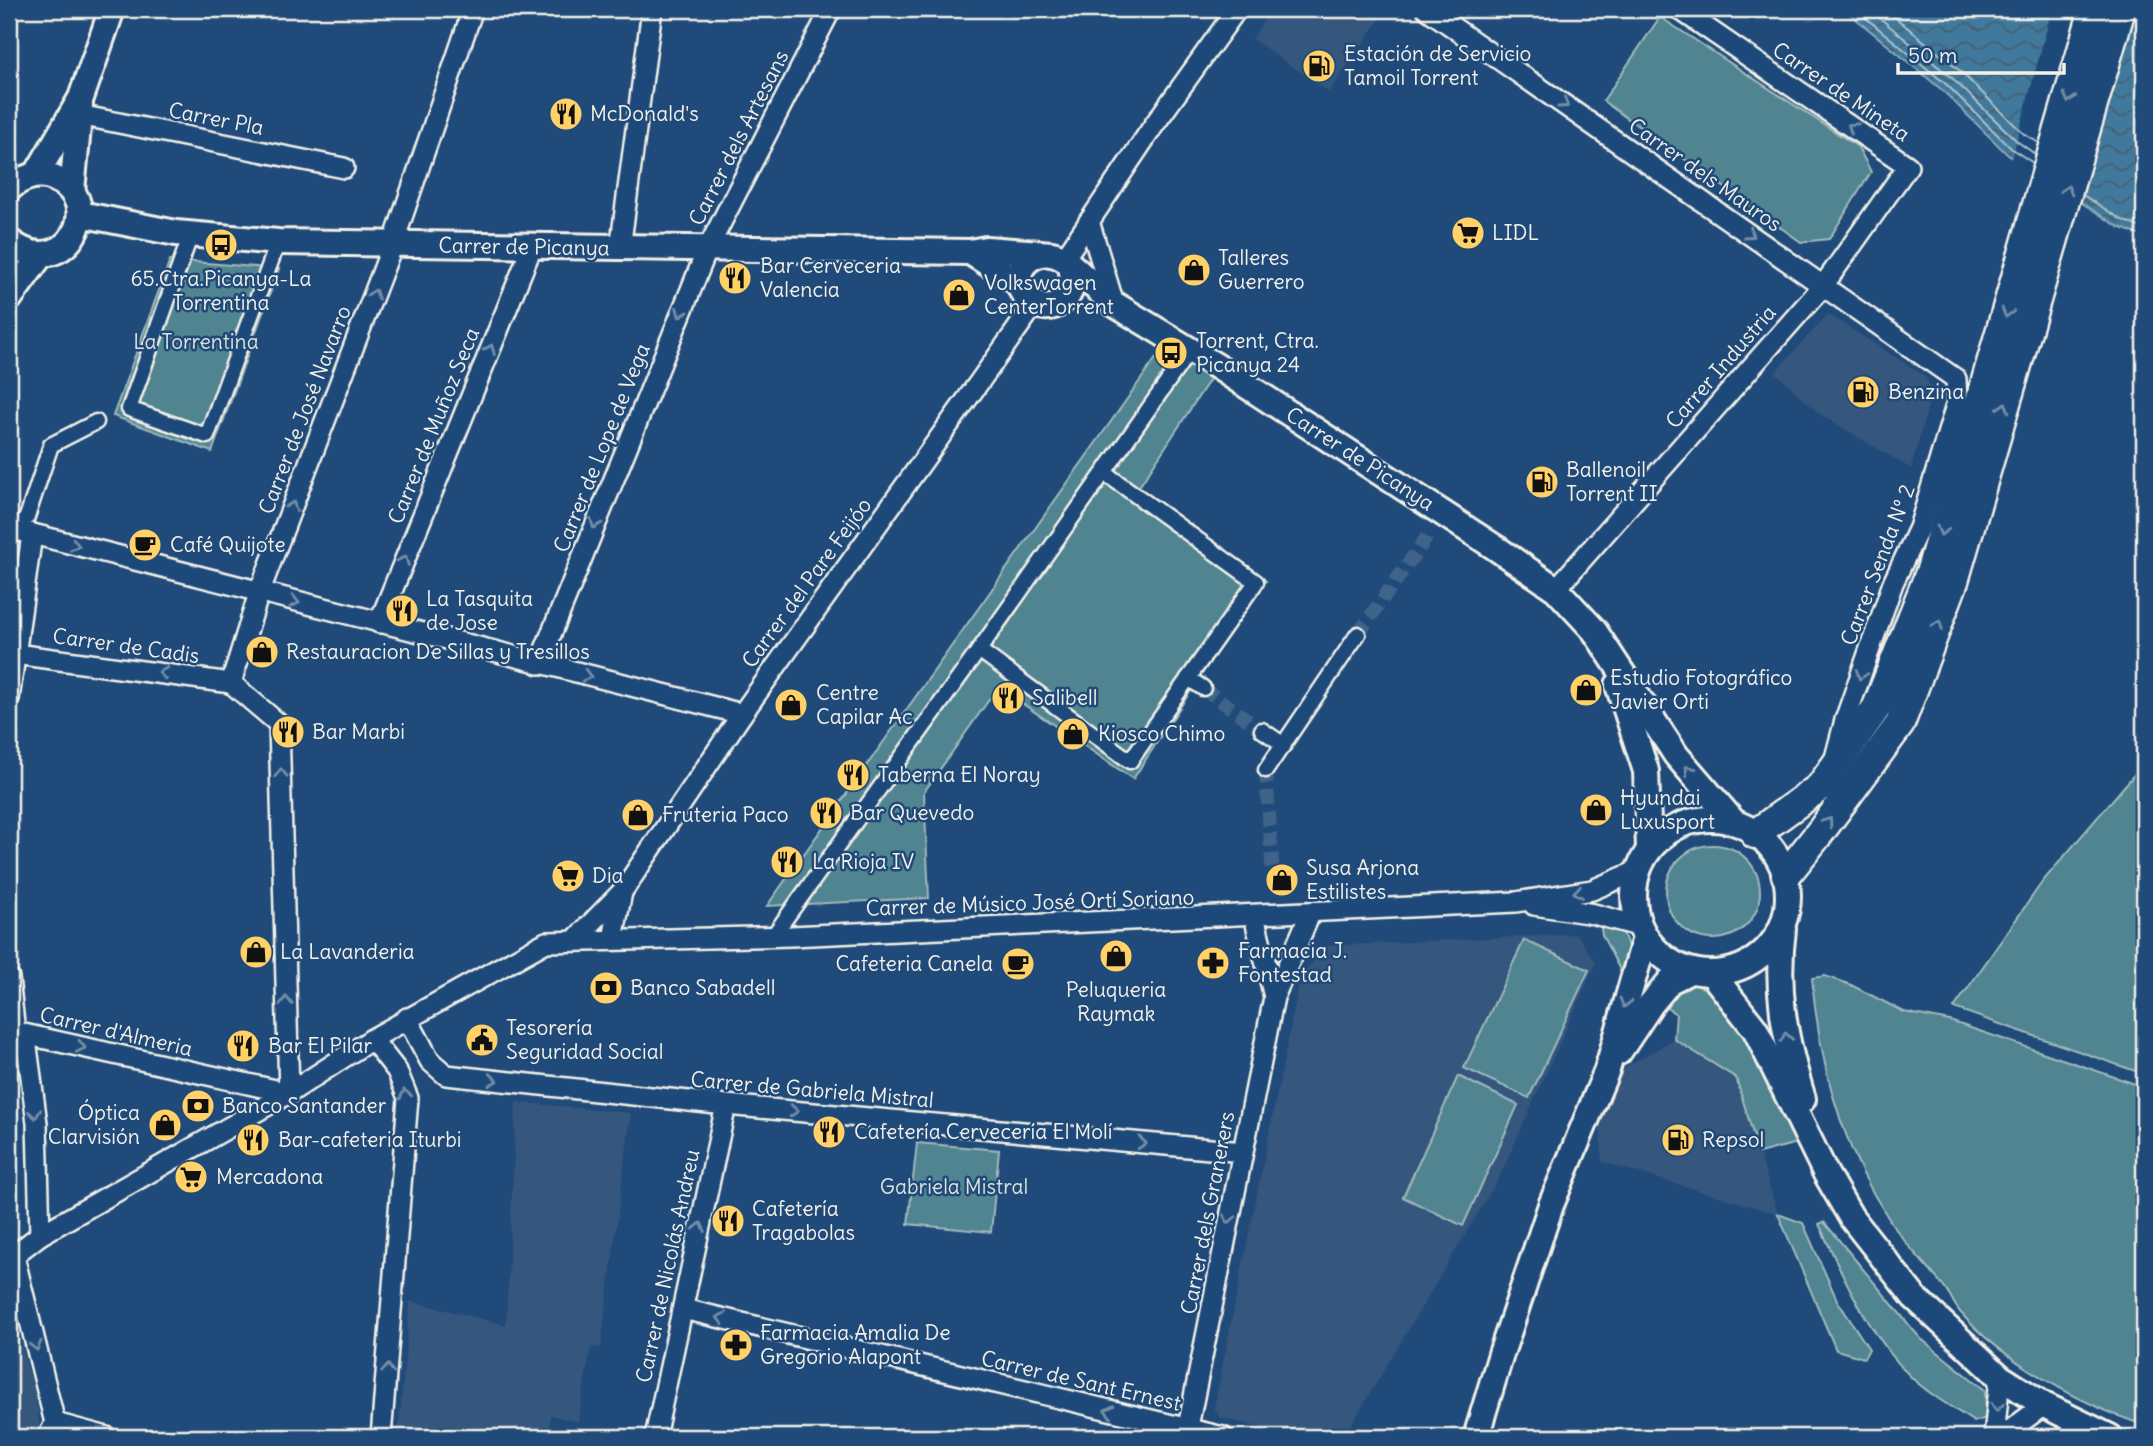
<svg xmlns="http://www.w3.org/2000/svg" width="2153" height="1446" font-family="Delius,sans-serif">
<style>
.built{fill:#34567d}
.green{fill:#508490;stroke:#a2babc;stroke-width:2}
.water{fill:url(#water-waves);stroke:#89a9ba;stroke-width:2}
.pier{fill:#1f4a7a}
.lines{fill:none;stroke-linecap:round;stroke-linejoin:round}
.shore{stroke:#acc1ca;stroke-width:2}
.pedestrian-tunnel{stroke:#3f638a;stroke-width:14;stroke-dasharray:14 7;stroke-linecap:butt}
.pedestrian-casing{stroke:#f4f1e8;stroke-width:19}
.minor-casing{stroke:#f4f1e8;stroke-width:24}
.tertiary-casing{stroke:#f4f1e8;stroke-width:30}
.secondary-casing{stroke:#f4f1e8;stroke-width:33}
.pedestrian{stroke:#1f4a7a;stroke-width:14}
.minor{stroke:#1f4a7a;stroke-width:19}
.tertiary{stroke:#1f4a7a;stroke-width:24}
.secondary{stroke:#1f4a7a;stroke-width:28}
.oneway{stroke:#748da6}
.labels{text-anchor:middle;stroke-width:5;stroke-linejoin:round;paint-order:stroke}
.poi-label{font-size:21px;fill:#f4f1e8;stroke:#1f4a7a;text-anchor:start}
.street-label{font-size:21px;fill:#f4f1e8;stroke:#1f4a7a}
.park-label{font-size:21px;fill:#dbe1db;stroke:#1f4a7a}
</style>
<defs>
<pattern id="water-waves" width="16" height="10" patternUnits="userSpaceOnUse" patternTransform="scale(1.75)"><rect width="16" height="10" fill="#41799c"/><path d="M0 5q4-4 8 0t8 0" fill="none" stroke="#456071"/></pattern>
</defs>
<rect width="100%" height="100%" fill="#1f4a7a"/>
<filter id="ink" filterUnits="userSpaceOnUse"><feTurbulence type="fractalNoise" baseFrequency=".0143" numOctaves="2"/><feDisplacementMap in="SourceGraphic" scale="14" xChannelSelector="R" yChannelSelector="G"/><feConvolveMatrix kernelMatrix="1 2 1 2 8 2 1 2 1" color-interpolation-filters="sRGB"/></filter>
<g filter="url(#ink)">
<g class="built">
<polygon points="1271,9 1374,9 1383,15 1329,92 1252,39"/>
<polygon points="1828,314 1925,376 1930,385 1930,399 1911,469 1818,413 1775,372"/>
<polygon points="1577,934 1596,963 1499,1178 1344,1437 1301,1437 1220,1418 1214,1408 1300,979 1323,946"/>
<polygon points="1674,1039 1736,1078 1778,1214 1602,1162 1600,1121 1621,1070"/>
<polygon points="516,1102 631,1113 601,1348 591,1347 578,1422 550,1415 550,1437 398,1437 410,1301 506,1325"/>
<polygon points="9,1302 36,1397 41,1437 9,1437"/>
</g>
<g class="green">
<polygon points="1660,17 1858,147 1871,172 1829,239 1801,242 1603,101"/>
<polygon points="170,260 279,269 212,452 113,416"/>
<polygon points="1171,337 1218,367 1137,490 1266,581 1211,660 1133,779 998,687 924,792 929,898 767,906"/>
<polygon points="2144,763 2144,1074 1954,1008 2043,881"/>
<circle cx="1713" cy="892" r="47"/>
<path d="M1603,926l17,3c11,16 11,30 3,47l-21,-41 -1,-6z"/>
<polygon points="1524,940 1589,970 1529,1098 1464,1068"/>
<path d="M1825,976l26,9 53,27 46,9 194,66v338c-60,-19 -143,-65 -184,-113 -6,-7 -9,-16 -14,-23 -19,-23 -41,-44 -57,-70 -47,-71 -70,-157 -77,-241z"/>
<polygon points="1688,984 1698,985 1718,998 1758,1056 1797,1143 1759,1153 1736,1078 1674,1039 1676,1014 1659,1003"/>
<polygon points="1458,1076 1518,1105 1463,1226 1403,1197"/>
<polygon points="917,1143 999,1150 991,1232 908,1224"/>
<polygon points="1778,1214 1803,1223 1837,1300 1869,1349 1864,1358 1836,1350"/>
<path d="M1824,1222l96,116 65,52 1,28 -12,4c-22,-15 -46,-28 -65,-47 -41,-43 -66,-98 -90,-151z"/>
</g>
<polygon class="water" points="1844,9 2144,9 2144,237 2119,227 2008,155 1942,90"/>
<polygon class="pier" points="2052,9 2135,9 2076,203 2011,161"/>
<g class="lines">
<g class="shore">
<polyline points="1855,9 1947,85 2012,149 2033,163"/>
<polyline points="1869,9 1953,79 2018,142 2035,154"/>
<polyline points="1885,9 1960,71 2024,134 2039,143"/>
<polyline points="2083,195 2122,220 2144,229"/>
</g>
<g class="pedestrian-tunnel">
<polyline points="1358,634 1427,537"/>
<polyline points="1203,688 1262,730"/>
<polyline points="1266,770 1273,878"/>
</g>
<defs>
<g id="pedestrian">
<polyline points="191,234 129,409 207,436 278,242"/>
<polyline points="17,531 27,517 51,445 96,422"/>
<polyline points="979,650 1130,761 1256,582 1105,473"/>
<polyline points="1188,678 1203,688"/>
<polyline points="1262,730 1284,745"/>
<polyline points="1266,770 1358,634"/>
<polyline points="773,936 979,650 1190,350"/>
</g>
<g id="minor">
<polyline points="1427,9 1956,379 1957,402 1919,528 1893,583 1845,720 1835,758"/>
<polyline points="79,115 344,168"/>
<polyline points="1089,221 1114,304"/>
<polyline points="620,249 652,9"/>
<polyline points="1064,259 1154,125 1237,9"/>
<polyline points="9,528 742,714"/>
<polyline points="1556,589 1823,286 1908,166 1679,9"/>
<polyline points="379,623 532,247"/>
<polyline points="15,654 231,683"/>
<polyline points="539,664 707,250 831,9"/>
<polyline points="9,699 32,534"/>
<polyline points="1534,905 1594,914 1638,926"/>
<polyline points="1254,916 1274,997"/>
<polyline points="613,939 622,892"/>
<polyline points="574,941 622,892 742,714 1035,304"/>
<polyline points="9,978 15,1032 27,1047 37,1123 40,1235"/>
<polyline points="407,1018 430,1061 446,1075 726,1105 1243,1152"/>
<polyline points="9,1036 15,1032 289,1093 279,724 231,683 259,593 393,244 473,9"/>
<polyline points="372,1039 397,1071 408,1098 381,1437"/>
<polyline points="14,1256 55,1423 48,1437"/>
<polyline points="9,1259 40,1235 289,1093 372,1039 546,942 791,936 1516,902 1592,890 1637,871"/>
<polyline points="683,1309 1223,1437"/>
<polyline points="55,1423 107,1437"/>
<polyline points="655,1437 726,1105"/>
<polyline points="1186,1437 1274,997 1311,912"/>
<polyline points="1994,1437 2000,1377"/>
<polyline points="2001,1437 2044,1405"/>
</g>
<g id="tertiary">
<polyline points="36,175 81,98 112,9"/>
<path d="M9,189c11,-11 28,-17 44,-11 57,23 12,108 -44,63"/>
<polyline points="72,191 80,106"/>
<polyline points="80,214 176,233 278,242 970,252 986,249 1041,253"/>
<polyline points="970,252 1020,284"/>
<path d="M1070,265c12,30 -19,56 -42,34 -25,-24 6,-59 36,-40l50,45 104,63 278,181 60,41 38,41 82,125 57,66"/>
<polyline points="9,299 41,255"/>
<polyline points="1618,685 1646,771 1649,848"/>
<circle cx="1711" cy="896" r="77"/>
<path d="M1783,929c-8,62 2,111 20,170"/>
<polyline points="1712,974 1755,1029 1826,1174 1851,1217 1914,1297 2000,1377 2044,1405 2110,1437"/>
<polyline points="1619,1052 1651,1004 1670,981 1690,971"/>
<polyline points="1476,1437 1501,1354 1551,1205 1607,1070 1645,938"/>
</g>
<g id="secondary">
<polyline points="1755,834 1820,787 1877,707 1931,570 2094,9"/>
<polyline points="1786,875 1821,831 1900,724 1954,581 2121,9"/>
</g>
</defs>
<use href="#pedestrian" class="pedestrian-casing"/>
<use href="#minor" class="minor-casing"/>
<use href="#tertiary" class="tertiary-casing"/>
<use href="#secondary" class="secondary-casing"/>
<use href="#pedestrian" class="pedestrian"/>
<use href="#minor" class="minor"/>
<use href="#tertiary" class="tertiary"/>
<use href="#secondary" class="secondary"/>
</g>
<defs><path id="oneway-chevron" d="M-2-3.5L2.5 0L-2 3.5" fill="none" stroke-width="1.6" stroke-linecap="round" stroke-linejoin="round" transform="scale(1.75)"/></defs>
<g class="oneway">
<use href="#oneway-chevron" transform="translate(2069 98) rotate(106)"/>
<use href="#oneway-chevron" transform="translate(1564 104) rotate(35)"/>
<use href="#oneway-chevron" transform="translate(1852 127) rotate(-146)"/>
<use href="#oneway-chevron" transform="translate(2067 190) rotate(-74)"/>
<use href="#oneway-chevron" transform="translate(1750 234) rotate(35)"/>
<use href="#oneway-chevron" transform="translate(374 294) rotate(-69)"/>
<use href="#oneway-chevron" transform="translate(681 313) rotate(112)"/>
<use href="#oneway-chevron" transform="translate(2007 313) rotate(106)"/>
<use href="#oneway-chevron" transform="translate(490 349) rotate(-68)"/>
<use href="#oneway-chevron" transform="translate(2004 407) rotate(-74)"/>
<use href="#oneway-chevron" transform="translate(292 506) rotate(-69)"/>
<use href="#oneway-chevron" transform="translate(595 524) rotate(112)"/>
<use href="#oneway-chevron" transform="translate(1942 531) rotate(106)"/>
<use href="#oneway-chevron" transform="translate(75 545) rotate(14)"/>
<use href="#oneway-chevron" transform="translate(404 560) rotate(-68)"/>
<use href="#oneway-chevron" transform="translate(295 602) rotate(14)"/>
<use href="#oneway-chevron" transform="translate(1938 625) rotate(-69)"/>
<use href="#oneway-chevron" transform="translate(163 673) rotate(-172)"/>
<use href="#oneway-chevron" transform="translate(1861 675) rotate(109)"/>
<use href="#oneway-chevron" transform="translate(587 676) rotate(14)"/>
<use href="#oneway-chevron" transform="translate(1689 770) rotate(-131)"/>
<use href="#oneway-chevron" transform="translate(281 773) rotate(-91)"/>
<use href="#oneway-chevron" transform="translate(1828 822) rotate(-54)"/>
<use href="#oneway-chevron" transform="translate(1578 892) rotate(171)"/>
<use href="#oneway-chevron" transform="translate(286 1001) rotate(-91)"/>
<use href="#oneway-chevron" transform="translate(1625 1003) rotate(105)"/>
<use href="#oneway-chevron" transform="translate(1786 1037) rotate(-100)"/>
<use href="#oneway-chevron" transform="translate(81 1047) rotate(13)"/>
<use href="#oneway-chevron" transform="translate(493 1080) rotate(6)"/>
<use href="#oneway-chevron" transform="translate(405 1094) rotate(-104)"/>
<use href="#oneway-chevron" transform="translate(794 1111) rotate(5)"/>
<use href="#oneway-chevron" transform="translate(35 1114) rotate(83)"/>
<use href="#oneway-chevron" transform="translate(1142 1143) rotate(5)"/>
<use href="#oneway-chevron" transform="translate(1229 1219) rotate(101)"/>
<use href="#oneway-chevron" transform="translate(700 1227) rotate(-78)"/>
<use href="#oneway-chevron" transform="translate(721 1318) rotate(-167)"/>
<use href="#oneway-chevron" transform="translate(36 1346) rotate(76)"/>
<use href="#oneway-chevron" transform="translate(388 1369) rotate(-86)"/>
<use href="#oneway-chevron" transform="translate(1997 1407) rotate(96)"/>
<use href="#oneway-chevron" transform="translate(1109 1411) rotate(-167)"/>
</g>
</g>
<defs>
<symbol id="fuel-disc" viewBox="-11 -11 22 22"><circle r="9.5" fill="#ffd166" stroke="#1f4a7a"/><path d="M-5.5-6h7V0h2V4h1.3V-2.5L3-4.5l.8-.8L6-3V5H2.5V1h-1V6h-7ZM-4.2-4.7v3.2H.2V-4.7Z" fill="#111"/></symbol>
<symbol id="restaurant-disc" viewBox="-11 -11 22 22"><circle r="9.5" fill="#ffd166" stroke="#1f4a7a"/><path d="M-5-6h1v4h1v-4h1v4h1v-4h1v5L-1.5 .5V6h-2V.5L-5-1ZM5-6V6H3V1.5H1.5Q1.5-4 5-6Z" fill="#111"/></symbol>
<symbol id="supermarket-disc" viewBox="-11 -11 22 22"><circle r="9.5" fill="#ffd166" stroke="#1f4a7a"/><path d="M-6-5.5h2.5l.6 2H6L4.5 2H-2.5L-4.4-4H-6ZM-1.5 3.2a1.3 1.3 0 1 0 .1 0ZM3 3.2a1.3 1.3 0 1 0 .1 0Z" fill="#111"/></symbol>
<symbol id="bus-disc" viewBox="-11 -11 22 22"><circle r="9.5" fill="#ffd166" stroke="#1f4a7a"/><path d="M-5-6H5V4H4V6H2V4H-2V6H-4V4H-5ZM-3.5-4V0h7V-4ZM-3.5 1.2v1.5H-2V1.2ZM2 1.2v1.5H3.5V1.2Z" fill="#111"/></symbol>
<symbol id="shop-disc" viewBox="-11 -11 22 22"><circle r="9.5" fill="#ffd166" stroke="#1f4a7a"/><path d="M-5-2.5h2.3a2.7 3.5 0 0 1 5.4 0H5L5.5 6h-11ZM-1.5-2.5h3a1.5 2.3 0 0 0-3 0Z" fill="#111"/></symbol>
<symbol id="cafe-disc" viewBox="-11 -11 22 22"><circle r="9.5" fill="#ffd166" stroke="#1f4a7a"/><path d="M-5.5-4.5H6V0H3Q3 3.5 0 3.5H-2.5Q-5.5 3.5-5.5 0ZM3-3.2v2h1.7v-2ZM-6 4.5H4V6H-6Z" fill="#111"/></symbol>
<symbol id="pharmacy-disc" viewBox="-11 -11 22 22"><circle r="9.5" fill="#ffd166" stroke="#1f4a7a"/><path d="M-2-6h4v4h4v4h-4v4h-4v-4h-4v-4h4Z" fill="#111"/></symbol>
<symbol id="bank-disc" viewBox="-11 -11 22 22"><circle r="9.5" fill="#ffd166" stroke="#1f4a7a"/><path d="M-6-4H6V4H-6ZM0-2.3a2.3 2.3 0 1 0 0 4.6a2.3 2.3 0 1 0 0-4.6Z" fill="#111"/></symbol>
<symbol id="civic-disc" viewBox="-11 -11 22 22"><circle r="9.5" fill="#ffd166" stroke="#1f4a7a"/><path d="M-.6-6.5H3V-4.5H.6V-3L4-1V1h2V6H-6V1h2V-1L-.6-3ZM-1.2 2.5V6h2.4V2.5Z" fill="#111"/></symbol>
</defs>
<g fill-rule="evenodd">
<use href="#fuel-disc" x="1300" y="47" width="38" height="38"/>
<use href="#restaurant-disc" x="547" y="95" width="38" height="38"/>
<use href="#supermarket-disc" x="1449" y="214" width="38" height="38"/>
<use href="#bus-disc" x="202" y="226" width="38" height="38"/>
<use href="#shop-disc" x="1175" y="251" width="38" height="38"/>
<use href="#restaurant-disc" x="716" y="259" width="38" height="38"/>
<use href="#shop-disc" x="940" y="276" width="38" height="38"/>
<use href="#bus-disc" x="1152" y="334" width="38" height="38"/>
<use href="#fuel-disc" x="1844" y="373" width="38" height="38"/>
<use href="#fuel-disc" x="1523" y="463" width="38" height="38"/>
<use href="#cafe-disc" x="126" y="526" width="38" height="38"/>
<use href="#restaurant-disc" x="383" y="592" width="38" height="38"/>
<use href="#shop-disc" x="243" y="633" width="38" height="38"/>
<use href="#shop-disc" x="1567" y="671" width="38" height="38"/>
<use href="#restaurant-disc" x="989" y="679" width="38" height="38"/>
<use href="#shop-disc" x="772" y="686" width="38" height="38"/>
<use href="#restaurant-disc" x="269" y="713" width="38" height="38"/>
<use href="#shop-disc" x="1054" y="715" width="38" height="38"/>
<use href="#restaurant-disc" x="834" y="756" width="38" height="38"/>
<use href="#shop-disc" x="1577" y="791" width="38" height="38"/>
<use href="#restaurant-disc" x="807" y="794" width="38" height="38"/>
<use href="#shop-disc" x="619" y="796" width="38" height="38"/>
<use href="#restaurant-disc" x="768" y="843" width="38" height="38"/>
<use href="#supermarket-disc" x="549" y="857" width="38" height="38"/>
<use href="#shop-disc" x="1263" y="861" width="38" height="38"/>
<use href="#shop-disc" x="237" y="933" width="38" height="38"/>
<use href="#shop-disc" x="1097" y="937" width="38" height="38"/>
<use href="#pharmacy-disc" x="1194" y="944" width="38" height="38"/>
<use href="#cafe-disc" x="999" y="945" width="38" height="38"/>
<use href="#bank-disc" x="587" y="969" width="38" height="38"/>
<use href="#civic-disc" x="463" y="1021" width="38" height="38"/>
<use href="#restaurant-disc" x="224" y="1027" width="38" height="38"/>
<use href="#bank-disc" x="179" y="1087" width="38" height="38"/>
<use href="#shop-disc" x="146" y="1106" width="38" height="38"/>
<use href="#restaurant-disc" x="810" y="1113" width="38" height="38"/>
<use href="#restaurant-disc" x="234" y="1121" width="38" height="38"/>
<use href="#fuel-disc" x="1659" y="1121" width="38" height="38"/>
<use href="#supermarket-disc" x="172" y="1158" width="38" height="38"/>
<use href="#restaurant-disc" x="709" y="1202" width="38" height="38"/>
<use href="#pharmacy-disc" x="717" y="1326" width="38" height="38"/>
</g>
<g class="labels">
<g class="poi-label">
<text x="1344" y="61">Estación de Servicio<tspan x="1344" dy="24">Tamoil Torrent</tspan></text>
<text x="590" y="121">McDonald's</text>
<text x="1492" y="240">LIDL</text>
<text x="1218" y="265">Talleres<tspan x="1218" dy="24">Guerrero</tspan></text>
<text x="760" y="273">Bar Cerveceria<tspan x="760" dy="24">Valencia</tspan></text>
<text x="221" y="286" text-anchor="middle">65.Ctra.Picanya-La<tspan x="221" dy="24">Torrentina</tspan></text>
<text x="984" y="290">Volkswagen<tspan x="984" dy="24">CenterTorrent</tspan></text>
<text x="1196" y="348">Torrent, Ctra.<tspan x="1196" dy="24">Picanya 24</tspan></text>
<text x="1888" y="399">Benzina</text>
<text x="1566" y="477">Ballenoil<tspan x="1566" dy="24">Torrent II</tspan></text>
<text x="170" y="552">Café Quijote</text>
<text x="426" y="606">La Tasquita<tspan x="426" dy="24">de Jose</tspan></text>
<text x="286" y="659">Restauracion De Sillas y Tresillos</text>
<text x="1610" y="685">Estudio Fotográfico<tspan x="1610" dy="24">Javier Orti</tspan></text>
<text x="816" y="700">Centre<tspan x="816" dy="24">Capilar Ac</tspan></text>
<text x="1032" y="705">Salibell</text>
<text x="312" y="739">Bar Marbi</text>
<text x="1098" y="741">Kiosco Chimo</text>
<text x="878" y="782">Taberna El Noray</text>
<text x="1620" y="805">Hyundai<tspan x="1620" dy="24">Luxusport</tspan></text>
<text x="850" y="820">Bar Quevedo</text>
<text x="662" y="822">Fruteria Paco</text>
<text x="812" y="869">La Rioja IV</text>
<text x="1306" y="875">Susa Arjona<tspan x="1306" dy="24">Estilistes</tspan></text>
<text x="592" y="883">Dia</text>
<text x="1238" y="958">Farmacia J.<tspan x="1238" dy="24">Fontestad</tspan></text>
<text x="280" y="959">La Lavanderia</text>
<text x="993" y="971" text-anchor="end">Cafeteria Canela</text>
<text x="630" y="995">Banco Sabadell</text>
<text x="1116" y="997" text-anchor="middle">Peluqueria<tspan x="1116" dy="24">Raymak</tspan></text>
<text x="506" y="1035">Tesorería<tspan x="506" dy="24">Seguridad Social</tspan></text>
<text x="268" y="1053">Bar El Pilar</text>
<text x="222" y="1113">Banco Santander</text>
<text x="140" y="1120" text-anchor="end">Óptica<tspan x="140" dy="24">Clarvisión</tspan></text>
<text x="854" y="1139">Cafetería Cervecería El Molí</text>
<text x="278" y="1147">Bar-cafeteria Iturbi</text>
<text x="1702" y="1147">Repsol</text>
<text x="216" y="1184">Mercadona</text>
<text x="752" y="1216">Cafetería<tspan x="752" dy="24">Tragabolas</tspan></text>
<text x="760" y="1340">Farmacia Amalia De<tspan x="760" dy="24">Gregorio Alapont</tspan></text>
</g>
<g class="street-label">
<text transform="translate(1841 92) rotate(34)" y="7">Carrer de Mineta</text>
<text transform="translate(216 119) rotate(11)" y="7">Carrer Pla</text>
<text transform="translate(739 138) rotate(-63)" y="7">Carrer dels Artesans</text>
<text transform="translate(1705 175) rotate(35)" y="7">Carrer dels Mauros</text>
<text transform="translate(524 247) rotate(1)" y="7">Carrer de Picanya</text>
<text transform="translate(1721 367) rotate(-49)" y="7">Carrer Industria</text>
<text transform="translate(305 410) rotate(-69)" y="7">Carrer de José Navarro</text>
<text transform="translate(434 426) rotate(-68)" y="7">Carrer de Muñoz Seca</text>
<text transform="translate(602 448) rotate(-68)" y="7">Carrer de Lope de Vega</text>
<text transform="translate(1360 459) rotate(33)" y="7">Carrer de Picanya</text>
<text transform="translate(1878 565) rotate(-69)" y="7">Carrer Senda Nº 2</text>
<text transform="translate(807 583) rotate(-54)" y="7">Carrer del Pare Feijóo</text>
<text transform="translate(126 646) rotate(8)" y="7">Carrer de Cadis</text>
<text transform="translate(1030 903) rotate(-2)" y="7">Carrer de Músico José Ortí Soriano</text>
<text transform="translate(116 1032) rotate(13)" y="7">Carrer d'Almeria</text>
<text transform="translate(812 1090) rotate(5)" y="7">Carrer de Gabriela Mistral</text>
<text transform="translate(1208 1213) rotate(-79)" y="7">Carrer dels Granerers</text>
<text transform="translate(668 1266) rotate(-78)" y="7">Carrer de Nicolás Andreu</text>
<text transform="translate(1081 1381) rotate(13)" y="7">Carrer de Sant Ernest</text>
</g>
<g class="park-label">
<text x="196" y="349">La Torrentina</text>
<text x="954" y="1194">Gabriela Mistral</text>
</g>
</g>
<rect width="2153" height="1446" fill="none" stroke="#1f4a7a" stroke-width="35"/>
<rect x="18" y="18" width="2118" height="1411" fill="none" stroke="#f4f1e8" stroke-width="2.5" filter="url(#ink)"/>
<path d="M1898 63v10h166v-10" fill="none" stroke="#f4f1e8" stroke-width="3.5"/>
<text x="1908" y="63" font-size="21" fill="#f4f1e8" stroke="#1f4a7a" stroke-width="5" paint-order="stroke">50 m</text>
</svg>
